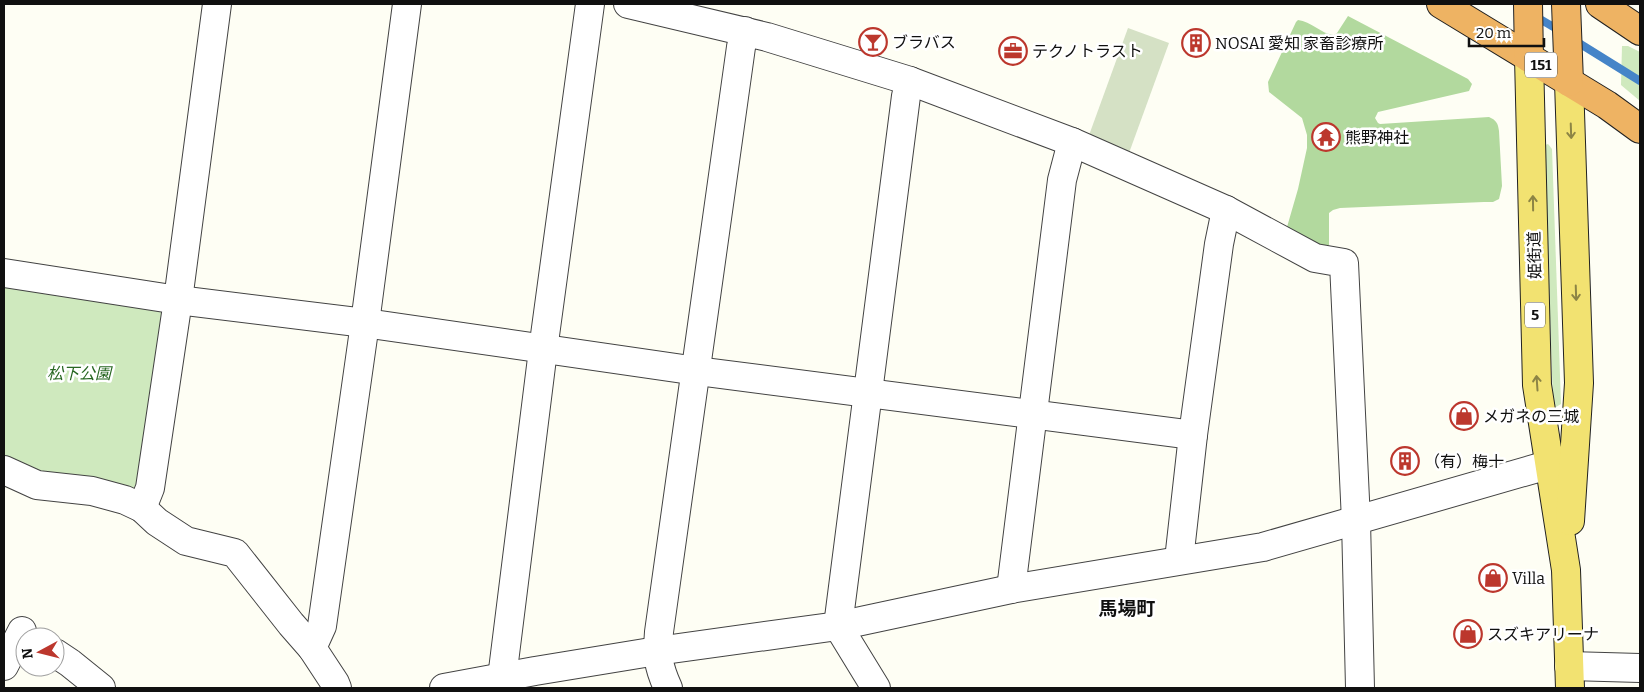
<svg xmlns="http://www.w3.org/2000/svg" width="1644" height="692" font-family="Bitter,'Noto Sans JP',serif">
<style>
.green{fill:#cfe9be}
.forest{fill:#b2d99e}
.cemetery{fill:#d5e1c5}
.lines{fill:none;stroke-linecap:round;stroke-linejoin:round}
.stream{stroke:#4584c8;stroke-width:8}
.minor-casing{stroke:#434343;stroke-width:30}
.major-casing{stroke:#212121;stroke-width:30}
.highway-casing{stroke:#212121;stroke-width:30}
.minor{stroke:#fff;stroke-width:28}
.major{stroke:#f2e271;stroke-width:28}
.highway{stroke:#eeb363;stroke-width:28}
.oneway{stroke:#8c8445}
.labels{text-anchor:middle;stroke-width:5;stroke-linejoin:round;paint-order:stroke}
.shield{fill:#fff;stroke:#585858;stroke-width:1}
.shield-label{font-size:15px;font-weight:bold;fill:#101010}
.poi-label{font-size:16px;fill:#101010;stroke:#fff;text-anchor:start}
.street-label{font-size:16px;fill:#101010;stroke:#fff}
.park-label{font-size:16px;font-style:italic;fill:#286722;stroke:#fff}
.quarter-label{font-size:19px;font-weight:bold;fill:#101010;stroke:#fff}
</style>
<rect width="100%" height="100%" fill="#fefef4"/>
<g class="green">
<polygon points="1622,46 1628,46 1640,52 1640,101 1621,85"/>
<polygon points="1548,144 1552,149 1561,404 1556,407 1553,402 1544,148 1545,145"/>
<polygon points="4,286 155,306 165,317 140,480 133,489 40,477 4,457"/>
</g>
<path class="forest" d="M1348,16l120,63 4,5 -3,7 -91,21 -3,6 3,5 2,1 109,-7c7,3 9,6 10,14l3,55 -3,13 -6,3h-9l-144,6 -7,2 -4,3v32l-2,3h-4l-36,-21 11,-38 9,-41v-13l-5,-17 -33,-26 -1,-10 28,-60 2,-2c13,1 23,14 36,15l3,-2z"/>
<polygon class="cemetery" points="1128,28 1169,43 1129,153 1088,138"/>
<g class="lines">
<g class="stream">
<polyline points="1533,15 1562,32"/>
<polyline points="1574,40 1640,81"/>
</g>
<defs>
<g id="minor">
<polyline points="628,4 767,37 910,81 1072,142 1226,210 1315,258 1344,263 1356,521 1360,688"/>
<polyline points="4,273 178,300 365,323 697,371 1193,435"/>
<polyline points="4,470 37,485 92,491 125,500 142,508 157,522 186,541 235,553 291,624 312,648 335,683 337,688"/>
<polyline points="142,508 150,488 178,300 217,4"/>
<polyline points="1179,560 1193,435 1219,244 1226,210"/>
<polyline points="1011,589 1062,180 1072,142"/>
<polyline points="312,648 322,626 365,323 407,4"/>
<polyline points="55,653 70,663 101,688"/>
<polyline points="4,666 22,631"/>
<polyline points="1569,666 1640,668"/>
<polyline points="502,678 543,350 590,4"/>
<polyline points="444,688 535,671 657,651 838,626 1011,589 1263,547 1572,458"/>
<path d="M668,688c-10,-22 -11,-32 -9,-56l82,-585 4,-16"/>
<polyline points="876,688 838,626 906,96 910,81"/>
</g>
<g id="major">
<polyline points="1529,58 1537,385 1566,570 1570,688"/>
<polyline points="1569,82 1579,383 1570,521"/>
</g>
<g id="highway">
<polyline points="1441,4 1607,105 1640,129"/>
<polyline points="1528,4 1529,58"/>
<polyline points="1566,4 1569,82"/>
<polyline points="1600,4 1640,31"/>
</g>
</defs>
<use href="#minor" class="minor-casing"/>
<use href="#major" class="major-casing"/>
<use href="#highway" class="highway-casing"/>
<use href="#minor" class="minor"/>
<use href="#major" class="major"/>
<use href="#highway" class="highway"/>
</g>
<defs><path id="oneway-shaft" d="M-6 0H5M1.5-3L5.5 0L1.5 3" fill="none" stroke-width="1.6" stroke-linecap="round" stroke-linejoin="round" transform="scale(1.25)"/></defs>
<g class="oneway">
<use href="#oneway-shaft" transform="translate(1571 131) rotate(88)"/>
<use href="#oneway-shaft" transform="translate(1533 203) rotate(-91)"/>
<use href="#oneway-shaft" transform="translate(1576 293) rotate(88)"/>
<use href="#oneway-shaft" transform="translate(1537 383) rotate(-94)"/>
</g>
<defs>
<symbol id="bar-ring" viewBox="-11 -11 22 22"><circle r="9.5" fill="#fff" stroke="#bc372d" stroke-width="1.5"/><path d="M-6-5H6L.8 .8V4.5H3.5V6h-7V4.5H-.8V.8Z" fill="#bc372d"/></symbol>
<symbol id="building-ring" viewBox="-11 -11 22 22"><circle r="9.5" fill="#fff" stroke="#bc372d" stroke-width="1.5"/><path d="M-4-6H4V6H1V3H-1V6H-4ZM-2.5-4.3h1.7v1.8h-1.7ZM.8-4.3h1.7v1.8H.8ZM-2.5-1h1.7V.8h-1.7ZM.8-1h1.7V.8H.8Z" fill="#bc372d"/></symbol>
<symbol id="office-ring" viewBox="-11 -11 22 22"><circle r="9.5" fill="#fff" stroke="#bc372d" stroke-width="1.5"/><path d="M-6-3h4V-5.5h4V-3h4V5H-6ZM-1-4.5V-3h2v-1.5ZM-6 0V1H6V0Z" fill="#bc372d"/></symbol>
<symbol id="temple-ring" viewBox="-11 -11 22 22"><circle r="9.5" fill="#fff" stroke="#bc372d" stroke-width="1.5"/><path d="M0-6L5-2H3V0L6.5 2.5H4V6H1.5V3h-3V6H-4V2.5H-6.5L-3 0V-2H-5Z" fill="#bc372d"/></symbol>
<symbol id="shop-ring" viewBox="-11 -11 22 22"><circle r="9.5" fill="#fff" stroke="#bc372d" stroke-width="1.5"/><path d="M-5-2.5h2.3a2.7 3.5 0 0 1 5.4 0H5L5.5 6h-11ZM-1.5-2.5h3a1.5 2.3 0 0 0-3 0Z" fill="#bc372d"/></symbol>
</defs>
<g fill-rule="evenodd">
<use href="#bar-ring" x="857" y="26" width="32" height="32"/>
<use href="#building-ring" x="1180" y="27" width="32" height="32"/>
<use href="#office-ring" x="997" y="35" width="32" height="32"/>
<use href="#temple-ring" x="1310" y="121" width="32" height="32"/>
<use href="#shop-ring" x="1448" y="400" width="32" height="32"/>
<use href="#building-ring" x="1389" y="445" width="32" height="32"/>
<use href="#shop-ring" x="1477" y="562" width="32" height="32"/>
<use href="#shop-ring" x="1452" y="618" width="32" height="32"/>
</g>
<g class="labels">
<g class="shield">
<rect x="1525" y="52.5" width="32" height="25" rx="4"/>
<rect x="1525" y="302.5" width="20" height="25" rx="4"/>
</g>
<g class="shield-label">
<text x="1541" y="70">151</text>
<text x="1535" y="320">5</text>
</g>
<g class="poi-label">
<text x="892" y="48">ブラバス</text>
<text x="1215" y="49">NOSAI 愛知 家畜診療所</text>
<text x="1032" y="57">テクノトラスト</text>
<text x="1345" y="143">熊野神社</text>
<text x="1483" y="422">メガネの三城</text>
<text x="1424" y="467">（有）梅十</text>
<text x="1512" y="584">Villa</text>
<text x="1487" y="640">スズキアリーナ</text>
</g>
<g class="street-label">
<text transform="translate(1534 255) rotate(-91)" y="6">姫街道</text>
</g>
<g class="park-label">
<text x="79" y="379">松下公園</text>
</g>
<g class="quarter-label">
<text x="1127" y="615">馬場町</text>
</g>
</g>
<rect width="1644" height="692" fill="none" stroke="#101010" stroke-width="10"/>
<g transform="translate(40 652) rotate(263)"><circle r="24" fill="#ffffff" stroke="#9f9f9f"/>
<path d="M0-4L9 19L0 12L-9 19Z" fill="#bc372d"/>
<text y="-8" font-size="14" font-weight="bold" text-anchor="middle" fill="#101010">N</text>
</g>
<path d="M1469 38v8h75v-8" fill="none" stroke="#101010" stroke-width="2.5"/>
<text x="1476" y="38" font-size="15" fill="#101010" stroke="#ffffff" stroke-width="4" paint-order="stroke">20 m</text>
</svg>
